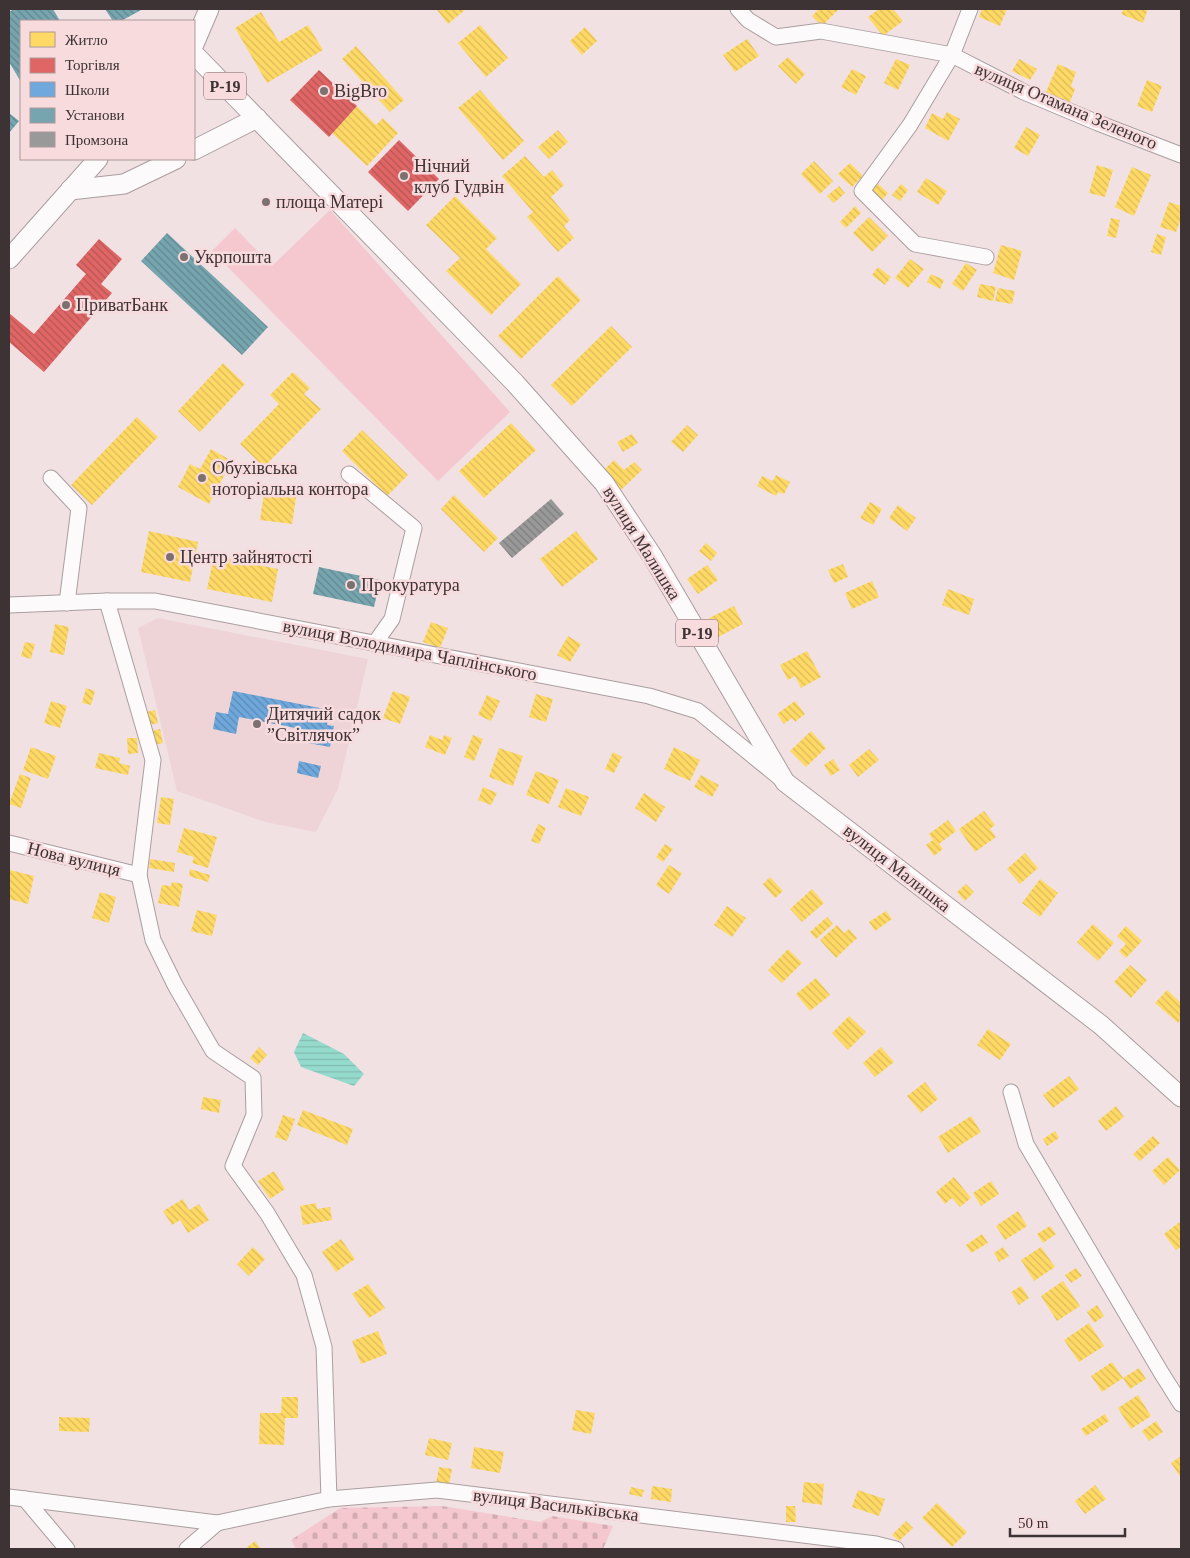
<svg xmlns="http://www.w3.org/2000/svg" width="1190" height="1558" font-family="Georgia,serif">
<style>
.built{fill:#eed4d7}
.cemetery{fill:url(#cemetery-stones)}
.park{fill:#f4c8ce}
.water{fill:url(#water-rules)}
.homes{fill:url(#homes-back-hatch)}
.shops{fill:url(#shops-back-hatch)}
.schools{fill:url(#schools-back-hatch)}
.public{fill:url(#public-back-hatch)}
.industry{fill:url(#industry-back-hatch)}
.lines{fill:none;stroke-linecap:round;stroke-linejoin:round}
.minor-casing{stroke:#aa9e9f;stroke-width:17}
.major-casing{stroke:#aa9e9f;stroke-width:21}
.minor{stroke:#fdfafb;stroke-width:15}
.major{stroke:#fdfafb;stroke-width:19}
.poi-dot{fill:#7c7071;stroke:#f7dbdd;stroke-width:2}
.labels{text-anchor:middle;stroke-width:5;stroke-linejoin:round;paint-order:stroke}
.shield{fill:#f7dbdd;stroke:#756567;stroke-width:1}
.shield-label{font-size:16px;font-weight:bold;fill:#3d3334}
.poi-label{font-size:18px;fill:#3d3334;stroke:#f7dbdd;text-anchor:start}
.street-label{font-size:18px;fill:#3d3334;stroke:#f7dbdd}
</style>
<defs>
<pattern id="cemetery-stones" width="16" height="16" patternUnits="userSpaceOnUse" patternTransform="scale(1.25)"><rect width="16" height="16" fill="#f4c8ce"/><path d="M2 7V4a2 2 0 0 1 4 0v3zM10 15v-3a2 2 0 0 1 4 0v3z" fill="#d2acb2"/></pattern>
<pattern id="water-rules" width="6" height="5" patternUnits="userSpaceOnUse" patternTransform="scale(1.25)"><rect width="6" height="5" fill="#95dbcd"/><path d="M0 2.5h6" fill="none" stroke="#81bcb1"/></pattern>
<pattern id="homes-back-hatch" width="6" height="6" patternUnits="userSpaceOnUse" patternTransform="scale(1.25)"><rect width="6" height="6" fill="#ffd966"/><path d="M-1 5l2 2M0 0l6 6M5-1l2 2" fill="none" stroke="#dbbb59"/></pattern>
<pattern id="shops-back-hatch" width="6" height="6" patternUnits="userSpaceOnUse" patternTransform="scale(1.25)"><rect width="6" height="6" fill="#e06666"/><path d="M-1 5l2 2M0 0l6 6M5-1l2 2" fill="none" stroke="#b75555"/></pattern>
<pattern id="schools-back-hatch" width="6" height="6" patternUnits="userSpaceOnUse" patternTransform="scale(1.25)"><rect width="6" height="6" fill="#6fa8dc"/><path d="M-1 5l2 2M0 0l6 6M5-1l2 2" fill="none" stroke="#5c89b3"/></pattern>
<pattern id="public-back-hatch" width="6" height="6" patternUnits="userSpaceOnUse" patternTransform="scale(1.25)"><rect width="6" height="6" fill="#76a5af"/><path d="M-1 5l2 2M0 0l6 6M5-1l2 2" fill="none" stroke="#62878f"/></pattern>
<pattern id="industry-back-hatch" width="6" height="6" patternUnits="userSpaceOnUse" patternTransform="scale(1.25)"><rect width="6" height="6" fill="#999"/><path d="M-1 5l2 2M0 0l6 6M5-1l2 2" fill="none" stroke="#7e7d7e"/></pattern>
</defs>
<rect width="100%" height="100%" fill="#f1e1e3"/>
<polygon class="built" points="158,618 368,659 338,789 316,832 265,822 177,791 138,628"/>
<polygon class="cemetery" points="442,1506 540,1522 552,1516 613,1526 603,1549 296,1549 291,1540 340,1508"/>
<polygon class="park" points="330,210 510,412 438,481 212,251 235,228 272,266"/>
<polygon class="water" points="303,1033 344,1054 364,1074 354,1086 301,1067 294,1052"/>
<g class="homes">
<polygon points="438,9 466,9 448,24 437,10"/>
<polygon points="819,9 839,9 822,26 812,16"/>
<polygon points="879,9 893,9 903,21 883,36 868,17"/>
<polygon points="982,9 1007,9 1000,26 979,17"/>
<polygon points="1124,9 1148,9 1143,23 1121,14"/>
<polygon points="261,12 279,42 308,25 323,50 267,83 235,28"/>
<polygon points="480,25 508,58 486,77 458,43"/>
<polygon points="585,27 597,41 582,55 570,41"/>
<polygon points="747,39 759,56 735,72 723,55"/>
<polygon points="356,46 404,100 390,112 342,59"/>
<polygon points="788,57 805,74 796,84 778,66"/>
<polygon points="896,59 910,65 898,90 884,83"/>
<polygon points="1019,59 1037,69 1030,80 1012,71"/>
<polygon points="1058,64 1076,72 1071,86 1075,89 1070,102 1046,92"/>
<polygon points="852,69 866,76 856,95 841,87"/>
<polygon points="1147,80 1162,86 1152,112 1137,106"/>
<polygon points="480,90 524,141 503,160 458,108"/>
<polygon points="357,106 376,125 383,118 398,133 367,166 332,133"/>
<polygon points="947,112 960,119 948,141 925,128 932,113 943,119"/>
<polygon points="1026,127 1040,135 1028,156 1014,148"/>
<polygon points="558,130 568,142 549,159 538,147"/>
<polygon points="525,156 544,177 552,170 564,185 551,197 570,220 564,226 574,238 558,252 527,217 533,212 502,176"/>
<polygon points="814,161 833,181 820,194 801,174"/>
<polygon points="850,163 863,176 852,187 838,174"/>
<polygon points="1097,165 1113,170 1105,197 1089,193"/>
<polygon points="1132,167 1151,175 1134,216 1115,207"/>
<polygon points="926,178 947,191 938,205 917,192"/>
<polygon points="876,182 888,193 882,200 870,189"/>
<polygon points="901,184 908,190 900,201 892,195"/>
<polygon points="839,186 845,193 834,203 827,196"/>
<polygon points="455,196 497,238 486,249 521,284 491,315 446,271 460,258 426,225"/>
<polygon points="1169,202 1181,206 1181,219 1176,232 1160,227"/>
<polygon points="855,206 861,213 846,228 840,222"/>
<polygon points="869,217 888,236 872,252 853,233"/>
<polygon points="1111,218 1120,220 1116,238 1107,236"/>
<polygon points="1157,234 1166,237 1161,255 1151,252"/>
<polygon points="1001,245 1022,251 1014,280 993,273"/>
<polygon points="910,259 924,269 908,288 895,278"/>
<polygon points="966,263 977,270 963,291 952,284"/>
<polygon points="878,267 891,277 885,285 872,275"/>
<polygon points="931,274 944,280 940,289 927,282"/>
<polygon points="558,276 581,300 521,359 498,336"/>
<polygon points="980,284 996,287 993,301 977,297"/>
<polygon points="998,288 1015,291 1012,304 995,301"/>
<polygon points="611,326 632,347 572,406 551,385"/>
<polygon points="223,363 245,384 200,432 178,411"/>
<polygon points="293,372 310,388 304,394 321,409 264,467 240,444 279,404 270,395"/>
<polygon points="137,417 158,437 92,505 71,485"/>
<polygon points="511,423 536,450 484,498 459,471"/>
<polygon points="687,425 698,435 683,452 671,442"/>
<polygon points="362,430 408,475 387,496 342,451"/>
<polygon points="632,434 638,443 623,452 617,442"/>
<polygon points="211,449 232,461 209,504 178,487 190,464 200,469"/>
<polygon points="614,460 624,470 634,462 642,470 621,490 603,471"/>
<polygon points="776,475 790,482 784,494 778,492 776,496 757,486 762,476 773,481"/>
<polygon points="265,486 297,491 292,524 260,520"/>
<polygon points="454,495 498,538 484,552 441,509"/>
<polygon points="870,502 882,509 873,525 860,518"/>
<polygon points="898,505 916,518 907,531 889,518"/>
<polygon points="149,531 198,542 190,582 141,572"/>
<polygon points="576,531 598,559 562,587 540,559"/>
<polygon points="706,543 717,553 711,561 699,551"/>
<polygon points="214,556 278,569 272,602 207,589"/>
<polygon points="843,564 848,577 834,583 828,570"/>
<polygon points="707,565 718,580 698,594 687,579"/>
<polygon points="872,581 879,597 852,609 845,593"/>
<polygon points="948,589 974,599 969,615 942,605"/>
<polygon points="734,606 743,624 718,637 709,618"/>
<polygon points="431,622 448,628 440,648 423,642"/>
<polygon points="55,624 69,627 64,655 50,652"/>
<polygon points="568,636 581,644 570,662 557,655"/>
<polygon points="25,642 35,644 31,659 21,656"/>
<polygon points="807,651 821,677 801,688 795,676 788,680 780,665"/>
<polygon points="86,688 95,691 91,705 82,703"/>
<polygon points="393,691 410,697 400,724 383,718"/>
<polygon points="536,694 553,699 546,722 529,717"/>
<polygon points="487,695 500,701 491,721 478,715"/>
<polygon points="51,701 67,706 60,728 44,723"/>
<polygon points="795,701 805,714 795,722 792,718 784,724 777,714"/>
<polygon points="155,710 158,723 149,725 146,712"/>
<polygon points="160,729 163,743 154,745 151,731"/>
<polygon points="811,731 826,748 806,767 790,751"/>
<polygon points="430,735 442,740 444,735 452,738 445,755 425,747"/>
<polygon points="473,735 483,739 474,761 464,757"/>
<polygon points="127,738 137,738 138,753 128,754"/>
<polygon points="31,747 56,756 48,779 23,770"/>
<polygon points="674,747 700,760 690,781 664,769"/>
<polygon points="499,748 523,756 513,786 489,777"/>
<polygon points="869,749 879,760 858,777 849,765"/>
<polygon points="613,752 622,757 614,773 605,769"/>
<polygon points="99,753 120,758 119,763 130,766 128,775 95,768"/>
<polygon points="833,759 840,770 831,776 824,765"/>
<polygon points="536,771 559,780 549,804 526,795"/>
<polygon points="20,774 31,778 21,808 9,804"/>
<polygon points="701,775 719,785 712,797 694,787"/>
<polygon points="483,787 497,793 491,805 478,800"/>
<polygon points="566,788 589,797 581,816 558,807"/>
<polygon points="644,793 665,807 656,822 635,808"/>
<polygon points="161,797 174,799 170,825 157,823"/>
<polygon points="984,811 995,825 990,829 996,837 975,852 959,829"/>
<polygon points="948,820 956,831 939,844 943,849 934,856 926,845 933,840 929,834"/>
<polygon points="538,824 546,828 539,844 531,841"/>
<polygon points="184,828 217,837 208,868 192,863 194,857 177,852"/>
<polygon points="665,844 673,849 663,862 656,857"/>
<polygon points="1025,853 1038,868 1020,884 1007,869"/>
<polygon points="150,859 175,863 174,872 149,868"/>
<polygon points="669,865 682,873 669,894 656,885"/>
<polygon points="190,869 210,875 208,882 189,876"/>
<polygon points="10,870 34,876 28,904 9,899"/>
<polygon points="770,877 783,891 775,898 763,884"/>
<polygon points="1040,879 1058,893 1040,917 1022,903"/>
<polygon points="172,882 183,884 179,907 158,903 162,885 171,886"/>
<polygon points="966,884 974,892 965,901 957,892"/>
<polygon points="812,889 824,903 802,922 790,909"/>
<polygon points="100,892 116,897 109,923 92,918"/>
<polygon points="727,906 746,918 732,937 714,925"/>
<polygon points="197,910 217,915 212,936 191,931"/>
<polygon points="886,911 892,919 875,931 869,922"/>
<polygon points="827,917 833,924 816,939 810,932"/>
<polygon points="1093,924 1114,943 1098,961 1077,942"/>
<polygon points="837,925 844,933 849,929 857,938 836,958 820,940"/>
<polygon points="1126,926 1142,941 1126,958 1119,951 1126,944 1117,936"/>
<polygon points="788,949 802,963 782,983 768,970"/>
<polygon points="1130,965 1147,980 1131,998 1114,982"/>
<polygon points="816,978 830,995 810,1011 796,994"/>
<polygon points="1167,990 1181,1003 1181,1019 1178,1023 1155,1003"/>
<polygon points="849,1016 866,1032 848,1050 832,1033"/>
<polygon points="988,1029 1011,1044 1000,1060 977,1045"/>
<polygon points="259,1047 267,1055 258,1065 250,1058"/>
<polygon points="881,1047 894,1062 875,1077 863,1063"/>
<polygon points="1069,1076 1079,1089 1053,1108 1043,1095"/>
<polygon points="925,1082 938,1099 921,1113 907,1096"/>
<polygon points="203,1097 221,1100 219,1113 201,1109"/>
<polygon points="1116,1106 1124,1117 1106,1131 1098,1121"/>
<polygon points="303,1110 353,1129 347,1145 297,1125"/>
<polygon points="283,1115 295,1119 287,1141 275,1137"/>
<polygon points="971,1116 981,1132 948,1153 938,1137"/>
<polygon points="1055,1131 1059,1138 1047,1146 1043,1139"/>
<polygon points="1153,1136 1160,1143 1140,1161 1133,1154"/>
<polygon points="1168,1157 1180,1170 1164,1185 1152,1171"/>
<polygon points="274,1171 285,1189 270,1199 258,1181"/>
<polygon points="954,1177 971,1198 960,1207 952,1198 945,1204 936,1192"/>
<polygon points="991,1181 999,1194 981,1206 973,1193"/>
<polygon points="183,1199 189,1210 199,1204 209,1220 188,1233 180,1220 172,1225 163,1211"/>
<polygon points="316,1203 317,1209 330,1207 332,1220 303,1225 300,1206"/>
<polygon points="1018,1211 1027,1226 1005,1240 996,1226"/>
<polygon points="1181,1221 1181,1247 1176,1250 1164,1234"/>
<polygon points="1050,1226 1056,1234 1043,1243 1037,1234"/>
<polygon points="982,1234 988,1243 971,1253 966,1245"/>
<polygon points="341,1239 355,1259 336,1272 322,1252"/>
<polygon points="253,1247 265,1259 249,1276 237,1264"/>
<polygon points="1003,1247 1009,1256 999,1262 994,1253"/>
<polygon points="1041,1247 1055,1267 1034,1281 1021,1260"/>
<polygon points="1076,1268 1082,1276 1071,1283 1065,1275"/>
<polygon points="1063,1281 1080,1306 1057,1321 1041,1296"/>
<polygon points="368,1284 385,1308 369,1318 352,1294"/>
<polygon points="1021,1286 1029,1298 1019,1305 1011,1292"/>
<polygon points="1097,1305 1104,1316 1094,1323 1087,1312"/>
<polygon points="1089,1323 1104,1346 1079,1362 1064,1340"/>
<polygon points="378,1331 387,1354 361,1364 352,1341"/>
<polygon points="1112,1362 1123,1378 1102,1392 1091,1376"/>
<polygon points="1139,1368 1146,1379 1130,1389 1123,1378"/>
<polygon points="1138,1395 1151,1416 1131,1429 1118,1408"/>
<polygon points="282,1397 298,1397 298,1418 285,1418 284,1445 259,1444 260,1413 281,1413"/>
<polygon points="576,1410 595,1413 591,1434 572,1430"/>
<polygon points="1105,1414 1109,1421 1086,1436 1081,1429"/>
<polygon points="59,1417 90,1418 89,1432 59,1431"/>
<polygon points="1156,1421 1163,1432 1149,1441 1142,1431"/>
<polygon points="429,1438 452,1443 448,1460 425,1455"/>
<polygon points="474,1447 504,1452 500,1473 471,1468"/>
<polygon points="1181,1456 1181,1478 1171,1463"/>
<polygon points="439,1467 452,1469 449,1485 436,1483"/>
<polygon points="804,1482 824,1484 822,1505 802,1502"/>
<polygon points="1095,1485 1106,1499 1085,1514 1075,1501"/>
<polygon points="652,1486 672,1489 671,1502 651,1499"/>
<polygon points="631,1487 644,1490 642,1497 629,1494"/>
<polygon points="858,1490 885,1499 879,1516 852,1507"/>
<polygon points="937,1503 967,1532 952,1547 922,1518"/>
<polygon points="786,1506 795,1506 796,1522 786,1522"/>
<polygon points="906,1521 913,1528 899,1541 892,1535"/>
<polygon points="255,1541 261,1549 245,1549"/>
</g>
<g class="shops">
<polygon points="319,70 357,106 329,137 290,100"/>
<polygon points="399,140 439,179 408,211 368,172"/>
<polygon points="99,239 122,259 101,284 112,293 44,372 9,342 9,313 34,334 86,274 76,265"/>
</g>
<g class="schools">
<polygon points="233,691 330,710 327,725 334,726 330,747 308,743 311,731 239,717 236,734 213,729 216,712 228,714"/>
<polygon points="299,761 321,766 318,778 297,773"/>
</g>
<g class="public">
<polygon points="14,9 53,9 60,21 21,21 21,82 9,62 9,12"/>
<polygon points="105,9 143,9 121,21 113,21"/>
<polygon points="9,113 19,121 9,133"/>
<polygon points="167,233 268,327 242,355 141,261"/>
<polygon points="319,567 380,580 374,607 313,594"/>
</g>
<polygon class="industry" points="551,499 564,514 512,558 499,543"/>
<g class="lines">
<defs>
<g id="minor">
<polyline points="738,9 748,20 776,37 821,31 952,55 910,125 862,191 915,244 986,257"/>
<polyline points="970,9 952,55 1024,92 1098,123 1181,155"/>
<polyline points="349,474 414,528 392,619 375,643"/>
<polyline points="51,478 79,508 67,603"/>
<polyline points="107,601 153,760 139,875 153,940 175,985 213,1051 253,1078 254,1115 233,1166 267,1213 304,1275 324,1347 329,1499"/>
<polyline points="9,605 107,601 155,601 649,696 698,711 780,778"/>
<polyline points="9,843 139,875"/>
<polyline points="1011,1092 1026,1144 1162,1374 1181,1404"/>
<polyline points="9,1497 25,1499 67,1549"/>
<polyline points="25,1499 217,1523 329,1499 437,1490 876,1544 896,1549"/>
<polyline points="187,1549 217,1523"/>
</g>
<g id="major">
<polyline points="194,44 209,9"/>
<polyline points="194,54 515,383 604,483 653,557 785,782 1101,1025 1181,1097"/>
<polyline points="194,150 257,118"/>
<polyline points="70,190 124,184 176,159"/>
<polyline points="9,259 98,159"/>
</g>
</defs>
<use href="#minor" class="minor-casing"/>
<use href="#major" class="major-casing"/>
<use href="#minor" class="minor"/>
<use href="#major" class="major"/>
</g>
<g class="poi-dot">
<circle cx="324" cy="91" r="5"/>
<circle cx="404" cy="176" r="5"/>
<circle cx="266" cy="202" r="5"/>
<circle cx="184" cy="257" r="5"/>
<circle cx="66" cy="305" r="5"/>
<circle cx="202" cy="478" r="5"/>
<circle cx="170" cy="557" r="5"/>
<circle cx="351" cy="585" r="5"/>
<circle cx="257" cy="724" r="5"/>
</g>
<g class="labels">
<g class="shield">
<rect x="204" y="72.5" width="42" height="27" rx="4"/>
<rect x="676" y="619.5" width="42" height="27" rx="4"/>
</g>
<g class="shield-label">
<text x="225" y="92">Р-19</text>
<text x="697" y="639">Р-19</text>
</g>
<g class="poi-label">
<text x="334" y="97">BigBro</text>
<text x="414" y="172">Нічний<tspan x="414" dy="21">клуб Гудвін</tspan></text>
<text x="276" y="208">площа Матері</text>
<text x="194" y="263">Укрпошта</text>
<text x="76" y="311">ПриватБанк</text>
<text x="212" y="474">Обухівська<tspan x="212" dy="21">ноторіальна контора</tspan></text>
<text x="180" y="563">Центр зайнятості</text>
<text x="361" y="591">Прокуратура</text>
<text x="267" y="720">Дитячий садок<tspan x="267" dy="21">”Світлячок”</tspan></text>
</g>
<g class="street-label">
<text transform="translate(1066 106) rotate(23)" y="6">вулиця Отамана Зеленого</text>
<text transform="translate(642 543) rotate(58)" y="6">вулиця Малишка</text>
<text transform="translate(410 650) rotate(11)" y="6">вулиця Володимира Чаплінського</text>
<text transform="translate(74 859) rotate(14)" y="6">Нова вулиця</text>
<text transform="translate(897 868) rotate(38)" y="6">вулиця Малишка</text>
<text transform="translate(556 1505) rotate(7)" y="6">вулиця Васильківська</text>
</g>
</g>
<rect width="1190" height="1558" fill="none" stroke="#3d3334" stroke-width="20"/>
<rect x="20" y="20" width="175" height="140" fill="#f7dbdd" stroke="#ad9899"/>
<rect x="30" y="32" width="25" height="15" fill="#ffd966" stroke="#ad9899"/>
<text x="65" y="45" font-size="15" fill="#3d3334">Житло</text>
<rect x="30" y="58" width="25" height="15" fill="#e06666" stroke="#ad9899"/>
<text x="65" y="70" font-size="15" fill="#3d3334">Торгівля</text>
<rect x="30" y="82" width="25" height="15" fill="#6fa8dc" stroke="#ad9899"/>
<text x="65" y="95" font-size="15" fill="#3d3334">Школи</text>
<rect x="30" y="108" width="25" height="15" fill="#76a5af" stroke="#ad9899"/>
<text x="65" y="120" font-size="15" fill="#3d3334">Установи</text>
<rect x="30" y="132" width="25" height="15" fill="#999999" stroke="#ad9899"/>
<text x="65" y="145" font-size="15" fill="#3d3334">Промзона</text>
<path d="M1010 1528v8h115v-8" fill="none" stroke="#3d3334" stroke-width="2.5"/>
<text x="1018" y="1528" font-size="15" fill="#3d3334" stroke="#f7dbdd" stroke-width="4" paint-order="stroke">50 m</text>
</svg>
